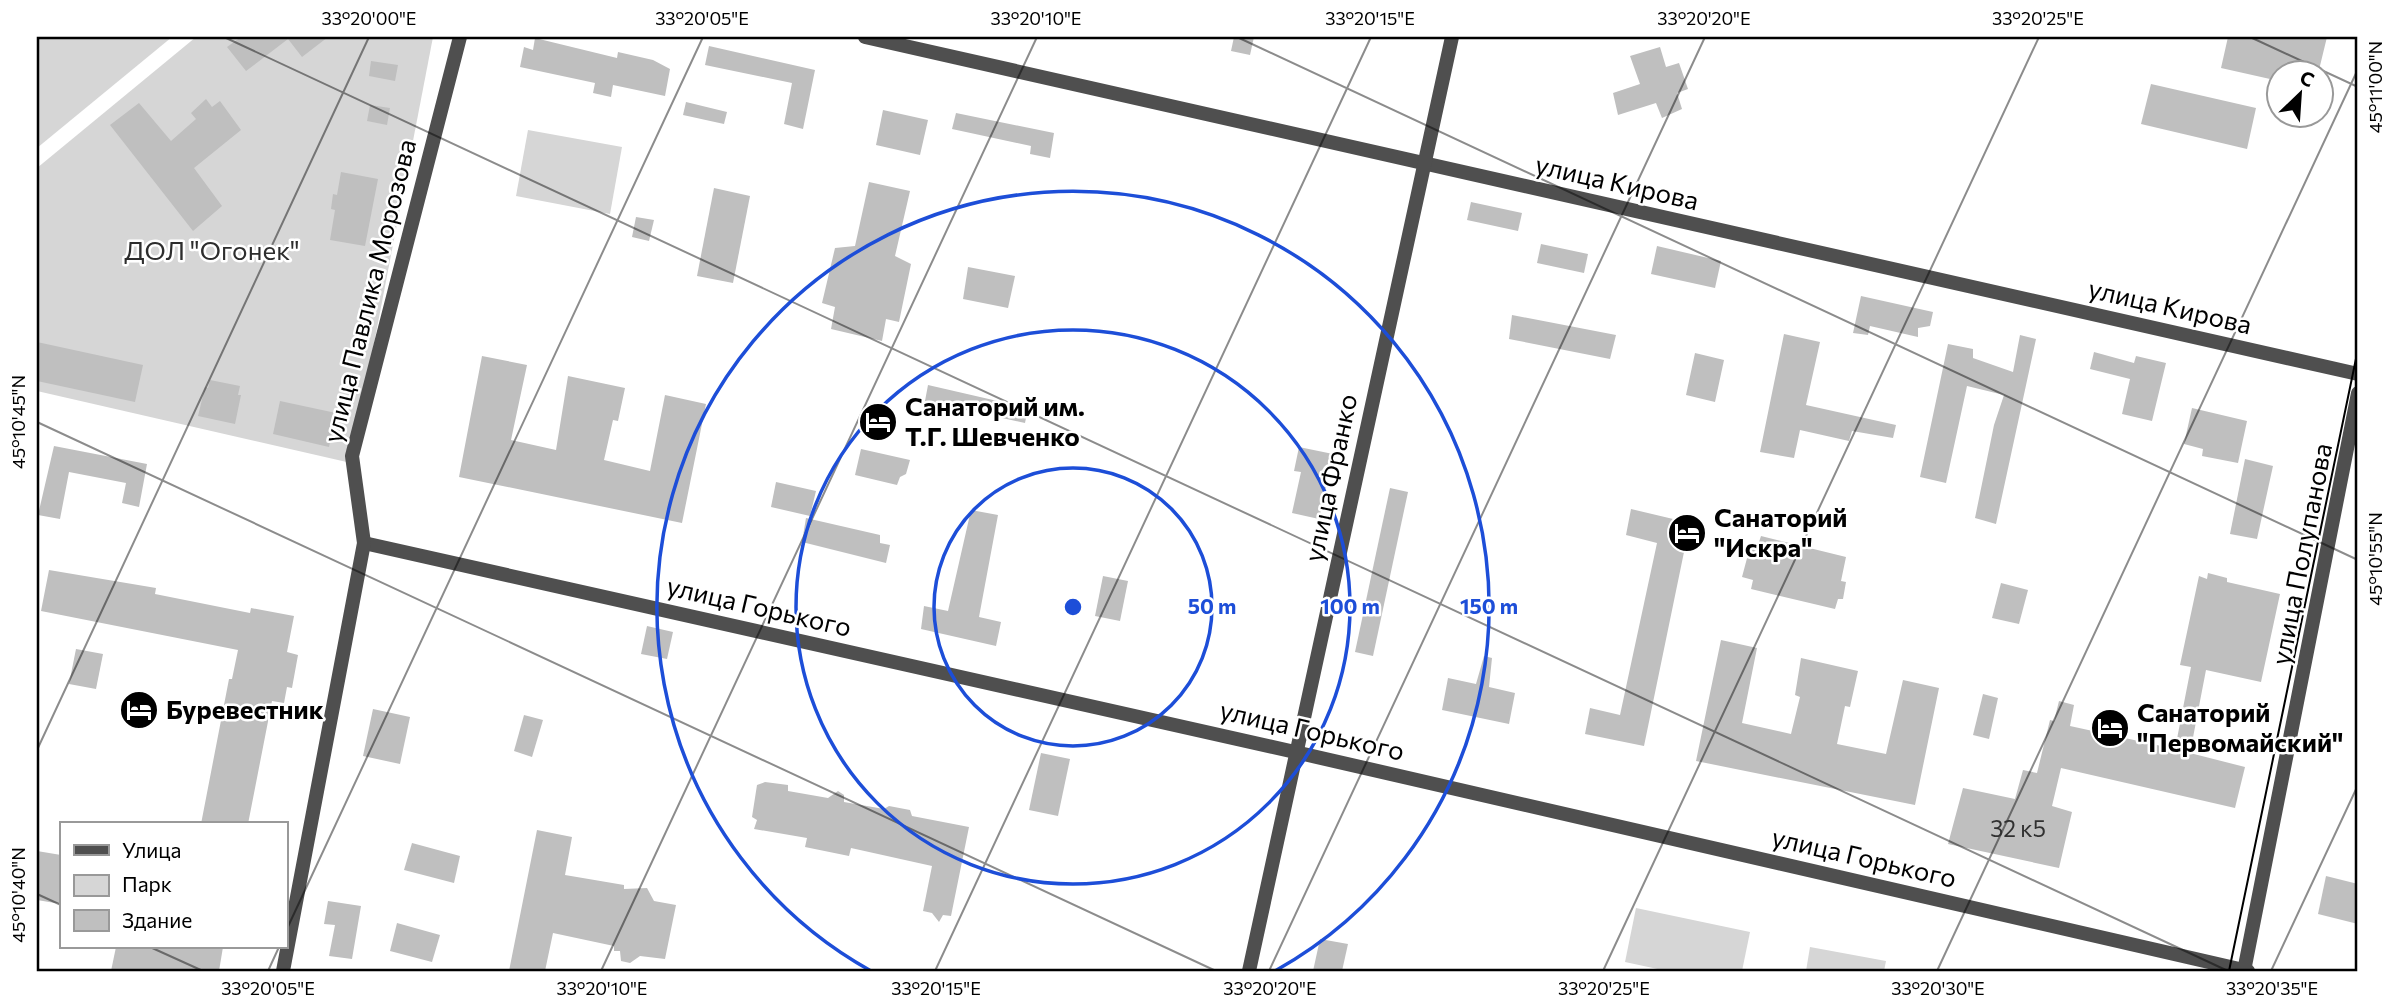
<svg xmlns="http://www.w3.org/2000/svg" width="2395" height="1008" font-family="Commissioner,sans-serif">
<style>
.green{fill:#d6d6d6}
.building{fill:#bfbfbf}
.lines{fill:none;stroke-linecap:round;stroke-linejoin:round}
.street{stroke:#4f4f4f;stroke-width:14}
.tram{stroke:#000;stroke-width:2}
.ticks{fill:none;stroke:#000;stroke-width:2;stroke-opacity:0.45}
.ring{fill:none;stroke:#1d4ed8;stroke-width:3.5}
.labels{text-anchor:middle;stroke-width:5;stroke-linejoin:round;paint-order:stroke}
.number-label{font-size:23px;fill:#303030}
.street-label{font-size:26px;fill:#000;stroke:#fff}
.park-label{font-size:26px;fill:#2d2d2d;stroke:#fff}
.poi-label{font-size:26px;font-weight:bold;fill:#000;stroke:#fff;text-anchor:start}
.centre{fill:#1d4ed8;stroke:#fff;stroke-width:3.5}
.ring-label{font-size:21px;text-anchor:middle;font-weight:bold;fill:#1d4ed8;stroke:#fff;stroke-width:5;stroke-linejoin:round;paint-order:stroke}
.neatline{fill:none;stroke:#000;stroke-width:2.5}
.ticks-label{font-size:18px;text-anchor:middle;fill:#000}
</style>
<rect width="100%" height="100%" fill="#fff"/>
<g class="green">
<polygon points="37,37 172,37 37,148"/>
<polygon points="196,37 433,37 351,463 37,391 37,168"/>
<polygon points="528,130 622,147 610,214 516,196"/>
<polygon points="1636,908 1750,932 1742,971 1667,971 1625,962"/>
<polygon points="1810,947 1886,961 1884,971 1806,971"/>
</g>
<g class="building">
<polygon points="241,37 328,37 302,57 288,39 246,71 227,47"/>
<polygon points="1234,37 1254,37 1250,55 1231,51"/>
<polygon points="2228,37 2327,37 2318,74 2279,74 2279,81 2221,68"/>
<polygon points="535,38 617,58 618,52 653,60 670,69 665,96 613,85 611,97 593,93 595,83 520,67 524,47 533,50"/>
<polygon points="709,46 815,70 803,129 784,124 792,83 705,65"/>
<polygon points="1660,47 1666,67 1679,63 1688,89 1677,93 1682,109 1662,118 1656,103 1618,115 1613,93 1640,84 1630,56"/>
<polygon points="371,61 398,65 395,81 369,76"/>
<polygon points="2151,84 2256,108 2247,149 2141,124"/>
<polygon points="206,99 212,107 220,101 241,130 194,168 222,206 193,231 110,125 139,103 171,141 196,119 191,113"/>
<polygon points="686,102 727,112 724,124 683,115"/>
<polygon points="370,105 390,108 387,125 367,121"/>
<polygon points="883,110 928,120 920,155 876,145"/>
<polygon points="956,113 1054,133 1050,158 1030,154 1031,146 952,129"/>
<polygon points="341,172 378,179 365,246 330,240 335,210 331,209 333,194 337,195"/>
<polygon points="869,182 910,191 895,256 911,264 899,322 886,319 882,341 831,329 835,307 822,303 835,248 855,246"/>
<polygon points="714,188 750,196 733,283 697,276"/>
<polygon points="1471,202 1522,213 1518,231 1467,220"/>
<polygon points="636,217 654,220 649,241 632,237"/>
<polygon points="1541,244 1588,254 1584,273 1537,263"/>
<polygon points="1657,246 1721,261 1715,288 1651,274"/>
<polygon points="968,267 1015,276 1008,308 963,299"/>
<polygon points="1861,296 1933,312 1930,326 1918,328 1918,337 1870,326 1868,335 1853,333"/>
<polygon points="1512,315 1616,335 1610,359 1509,339"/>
<polygon points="1784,334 1820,342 1806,405 1896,425 1893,438 1852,431 1849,441 1800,430 1794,458 1760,452"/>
<polygon points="2020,335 2036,339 1996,524 1975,518 1994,425 2004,395 1967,386 1946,483 1920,477 1948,344 1973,349 1973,358 2013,372"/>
<polygon points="37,342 143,365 135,402 37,381"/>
<polygon points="2094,352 2134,363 2136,356 2166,363 2152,421 2122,414 2130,379 2090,369"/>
<polygon points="1695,353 1724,360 1715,402 1686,395"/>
<polygon points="482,356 527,365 511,440 556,450 568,376 625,388 618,421 613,420 604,460 650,471 665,395 706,404 682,523 459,477"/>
<polygon points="210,380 240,386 238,395 241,395 235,424 198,416 205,387 208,388"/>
<polygon points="928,385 1028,408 1025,423 925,401"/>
<polygon points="280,401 336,413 329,447 273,434"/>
<polygon points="2192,408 2247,421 2238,463 2202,456 2203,449 2184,444"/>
<polygon points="54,446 147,464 139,507 122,503 126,483 69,472 60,519 38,515"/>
<polygon points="1299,447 1333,454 1319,519 1292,513 1301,472 1294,471"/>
<polygon points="861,449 910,460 906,474 900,477 897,485 855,475"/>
<polygon points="2245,459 2273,466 2257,539 2230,534"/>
<polygon points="776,482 816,491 810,516 771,507"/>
<polygon points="1390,488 1408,492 1373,656 1355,652"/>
<polygon points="1631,509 1690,523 1644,746 1585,734 1590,708 1620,715 1657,543 1626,535"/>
<polygon points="971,510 998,515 979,617 1001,622 996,646 921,629 924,606 948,611"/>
<polygon points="806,518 880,535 880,543 890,545 886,563 802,542"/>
<polygon points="1761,536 1846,557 1841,581 1846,582 1843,599 1838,599 1835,609 1751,589 1753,580 1742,577 1750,547 1757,548"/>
<polygon points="49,570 156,588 155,594 250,613 251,608 294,616 287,652 298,655 292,688 287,687 284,703 272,701 248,824 201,824 229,679 232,679 238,650 41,611"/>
<polygon points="2208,573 2227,578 2227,582 2280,594 2261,682 2206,670 2190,753 2245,767 2235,808 2061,768 2052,806 2072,812 2059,868 1948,844 1963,788 2015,799 2023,770 2037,773 2050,720 2054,721 2059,701 2074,705 2070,726 2175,749 2191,667 2180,665 2199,576 2207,579"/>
<polygon points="1103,576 1128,581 1120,621 1095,616"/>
<polygon points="2001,583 2028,590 2019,624 1992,618"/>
<polygon points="647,626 673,632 667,659 641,654"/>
<polygon points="1721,640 1757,648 1742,723 1791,734 1800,697 1795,695 1801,658 1858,671 1850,707 1845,706 1837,744 1886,754 1903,680 1939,688 1915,805 1696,761"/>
<polygon points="76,649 103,654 96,689 69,684"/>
<polygon points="1484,656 1492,658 1489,687 1515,693 1509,724 1442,710 1448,678 1476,684"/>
<polygon points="1983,694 1998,698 1989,739 1973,735"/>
<polygon points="373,709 410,717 400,764 363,756"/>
<polygon points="524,715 543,720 532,757 514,751"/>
<polygon points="1041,753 1070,759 1058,816 1029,810"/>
<polygon points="765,782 788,785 788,791 828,798 838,791 844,795 844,802 884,809 889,806 910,810 912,816 969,827 951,916 943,915 939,922 932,913 923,911 932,866 851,848 849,856 805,847 807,838 754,829 757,820 752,817 757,785"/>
<polygon points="537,830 572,837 565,875 624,885 624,889 647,888 654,901 676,905 665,959 640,956 630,963 621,961 620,951 614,951 614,946 553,933 545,971 509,971"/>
<polygon points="412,843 460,856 454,883 404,870"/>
<polygon points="37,851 61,855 61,904 37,900"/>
<polygon points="2326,876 2358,884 2358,924 2318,914"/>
<polygon points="328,901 361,906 352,959 329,956 335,925 324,924"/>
<polygon points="397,923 440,935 432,962 390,951"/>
<polygon points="1320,939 1348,944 1342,971 1313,971"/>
<polygon points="116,947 223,947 219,971 111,971"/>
</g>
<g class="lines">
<g class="street">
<polyline points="865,37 2358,374"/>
<polyline points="364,543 1295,752 2248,971"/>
<polyline points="283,971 364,543 352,456 460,37"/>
<polyline points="1249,971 1452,37"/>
<polyline points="2244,971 2358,393"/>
</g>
<polyline class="tram" points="2229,971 2358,349"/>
</g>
<path class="ticks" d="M224,37l2004,934M1237,37l1121,523M2250,37l108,50M37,422l1179,549M37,750l332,-713M37,894l24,11M285,933l418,-896M150,947l53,24M268,971l11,-24M601,971l436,-934M935,971l436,-934M1269,971l436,-934M1603,971l436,-934M1937,971l421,-902M2271,971l87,-186"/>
<g class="ring">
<circle cx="1073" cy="607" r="139"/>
<circle cx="1073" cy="607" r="277"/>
<path d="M871 971A416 416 0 1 1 1275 971"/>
</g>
<defs>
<symbol id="hotel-disc" viewBox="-11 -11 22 22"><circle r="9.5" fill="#000" stroke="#fff"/><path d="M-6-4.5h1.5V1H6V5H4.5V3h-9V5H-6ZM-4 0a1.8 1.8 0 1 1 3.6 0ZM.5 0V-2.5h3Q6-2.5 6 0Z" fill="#fff"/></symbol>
</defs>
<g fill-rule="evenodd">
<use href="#hotel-disc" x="856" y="400" width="44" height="44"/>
<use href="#hotel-disc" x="1665" y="511" width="44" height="44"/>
<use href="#hotel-disc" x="117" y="688" width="44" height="44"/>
<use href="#hotel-disc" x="2088" y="706" width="44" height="44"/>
</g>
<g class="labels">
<g class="number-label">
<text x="2018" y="837">32 к5</text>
</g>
<g class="street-label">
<text transform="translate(1617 183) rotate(13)" y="9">улица Кирова</text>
<text transform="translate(370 291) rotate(-76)" y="9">улица Павлика Морозова</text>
<text transform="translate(2170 307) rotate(13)" y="9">улица Кирова</text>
<text transform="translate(1331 478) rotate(-78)" y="9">улица Франко</text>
<text transform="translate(2302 554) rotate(-79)" y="9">улица Полупанова</text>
<text transform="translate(759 607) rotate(13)" y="9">улица Горького</text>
<text transform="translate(1312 731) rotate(13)" y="9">улица Горького</text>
<text transform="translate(1864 858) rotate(13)" y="9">улица Горького</text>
</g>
<g class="park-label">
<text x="212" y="260">ДОЛ "Огонек"</text>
</g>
<g class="poi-label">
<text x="905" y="416">Санаторий им.<tspan x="905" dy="30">Т.Г. Шевченко</tspan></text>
<text x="1714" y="527">Санаторий<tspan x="1714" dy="30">"Искра"</tspan></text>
<text x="166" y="719">Буревестник</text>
<text x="2137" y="722">Санаторий<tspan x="2137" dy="30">"Первомайский"</tspan></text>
</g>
</g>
<circle cx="1073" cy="607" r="10" class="centre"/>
<g class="ring-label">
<text x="1212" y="614">50 m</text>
<text x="1350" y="614">100 m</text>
<text x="1489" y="614">150 m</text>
</g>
<rect width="2395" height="1008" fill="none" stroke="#ffffff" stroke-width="77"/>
<rect x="60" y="822" width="228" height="126" fill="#ffffff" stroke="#999999" stroke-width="2"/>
<rect x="74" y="845" width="35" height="10" fill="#4f4f4f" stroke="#999999" stroke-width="2"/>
<text x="122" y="858" font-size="21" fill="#000000">Улица</text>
<rect x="74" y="875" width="35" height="21" fill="#d6d6d6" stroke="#999999" stroke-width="2"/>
<text x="122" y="892" font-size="21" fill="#000000">Парк</text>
<rect x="74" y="910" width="35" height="21" fill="#bfbfbf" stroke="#999999" stroke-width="2"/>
<text x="122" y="928" font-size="21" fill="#000000">Здание</text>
<g transform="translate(2300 94) rotate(25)"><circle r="33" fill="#ffffff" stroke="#999999" stroke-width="2"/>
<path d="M0-5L12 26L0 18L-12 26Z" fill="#000000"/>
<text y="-10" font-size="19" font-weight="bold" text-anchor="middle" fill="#000000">С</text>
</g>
<rect x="38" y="38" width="2318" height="932" class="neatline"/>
<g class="ticks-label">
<text x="369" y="25">33°20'00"E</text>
<text x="702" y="25">33°20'05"E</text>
<text x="1036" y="25">33°20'10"E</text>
<text x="1370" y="25">33°20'15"E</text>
<text x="1704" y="25">33°20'20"E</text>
<text x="2038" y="25">33°20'25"E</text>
<text transform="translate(2376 87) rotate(-90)" y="6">45°11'00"N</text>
<text transform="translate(19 422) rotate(-90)" y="6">45°10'45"N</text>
<text transform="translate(2376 559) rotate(-90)" y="6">45°10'55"N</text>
<text transform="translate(19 895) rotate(-90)" y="6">45°10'40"N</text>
<text x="268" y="995">33°20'05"E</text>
<text x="602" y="995">33°20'10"E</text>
<text x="936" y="995">33°20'15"E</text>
<text x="1270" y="995">33°20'20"E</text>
<text x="1604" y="995">33°20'25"E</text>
<text x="1938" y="995">33°20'30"E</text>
<text x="2272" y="995">33°20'35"E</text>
</g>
</svg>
